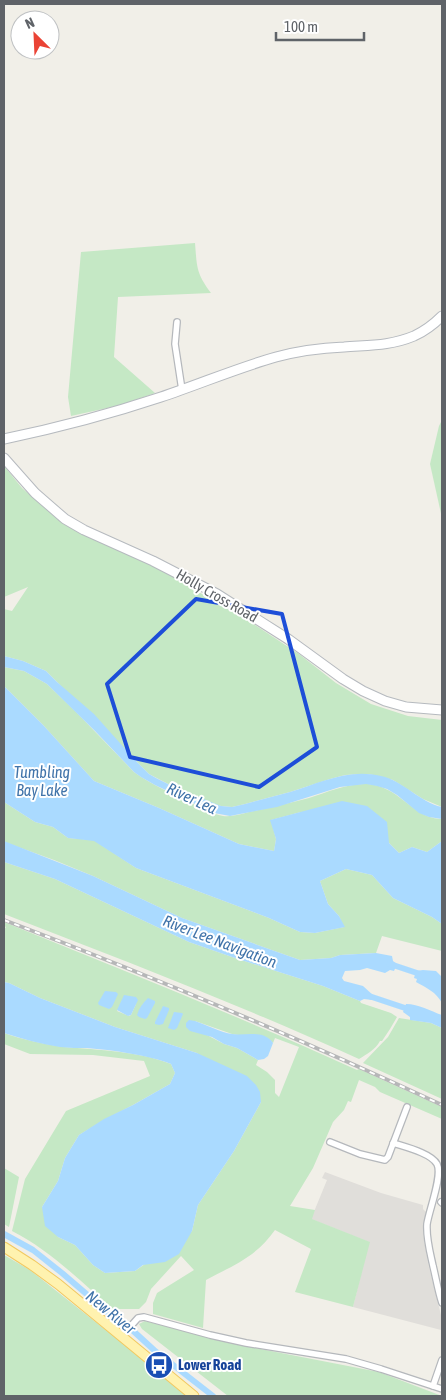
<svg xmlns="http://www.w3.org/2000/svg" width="446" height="1400" font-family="'Asap Condensed',sans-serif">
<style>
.industrial{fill:#e0deda}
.green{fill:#c5e8c5;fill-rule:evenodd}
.water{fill:#aadaff}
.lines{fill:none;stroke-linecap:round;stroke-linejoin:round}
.canal{stroke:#aadaff;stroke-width:6}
.street-casing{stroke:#b5b8bc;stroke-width:8}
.secondary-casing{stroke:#b6babf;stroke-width:11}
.primary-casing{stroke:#f2c960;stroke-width:11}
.street{stroke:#fff;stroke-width:5.5}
.secondary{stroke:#fff;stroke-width:9}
.primary{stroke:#fff2af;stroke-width:9}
.rail-casing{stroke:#b6b7b8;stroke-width:4}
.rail{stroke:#fff;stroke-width:2;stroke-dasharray:5.5;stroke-linecap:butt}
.marked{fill:none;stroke:#1d4ed8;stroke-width:4;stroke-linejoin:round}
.labels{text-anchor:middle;stroke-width:4;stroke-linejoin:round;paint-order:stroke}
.street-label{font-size:15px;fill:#5f6368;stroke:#fff}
.transit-label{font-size:15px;font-weight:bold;fill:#164399;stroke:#fff;text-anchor:start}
.water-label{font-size:16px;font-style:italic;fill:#4174aa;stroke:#fff}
</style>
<rect width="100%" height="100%" fill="#f1efe8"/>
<polygon class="industrial" points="325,1172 381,1193 423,1205 423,1209 426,1212 423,1228 424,1240 428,1263 442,1319 441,1330 353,1307 369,1242 311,1219 327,1180 322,1178"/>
<g class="green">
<path d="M195,243c2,24 1,30 16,50l-93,4 -4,60 41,36 -34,12 -50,11 -3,-19 13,-145z"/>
<polygon points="442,420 442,518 430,464 439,426"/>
<polygon points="4,466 22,488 55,517 77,531 161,570 255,625 299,654 336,683 371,704 408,716 442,720 442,807 423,799 393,780 369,774 360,774 345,775 330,779 290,792 245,804 232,807 221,806 213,804 174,787 149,774 46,671 23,661 4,656 4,609 12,611 28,587 4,597"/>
<path d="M4,667l20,4 23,13 29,28 58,60c18,13 38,21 57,31 10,4 21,11 32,13 9,1 18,-2 26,-4 20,-4 40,-9 60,-14 19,-6 38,-15 59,-14 25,2 38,22 59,32 5,2 10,3 15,3v22l-15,11 -15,-5 -13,6 -10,-10 -88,-31 -30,8 5,19 -2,12 -35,-7 -80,-36 -65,-27 -50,-55 -40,-40z"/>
<polygon points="4,802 35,822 53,827 68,838 94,840 136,868 269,918 300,932 315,933 344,927 339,916 328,904 320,881 346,869 372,875 393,898 432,917 442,924 442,951 382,936 376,953 340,955 331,958 300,960 182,918 93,876 54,860 7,843 4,841"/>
<path d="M4,862l51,17 134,63 46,16 88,28 37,15 1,2 30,10 6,4 -7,12 -8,12h-2c-5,9 -13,13 -21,18 -116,-53 -236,-99 -355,-145z"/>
<path d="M4,922c118,48 237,95 353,148l2,-1 83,38v12l-62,-27 -5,-5 -16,-7 -8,22 -3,-1 -4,9 -11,12 -20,46 -23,38 25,4 -3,9 58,23 -17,65 -58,-15 16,-43 -36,-19c-19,27 -41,35 -69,50l-3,48 -50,-14v-11l4,-10 37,-23 -13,-14 -30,33 -5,13 -7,7h-26c-32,-27 -63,-59 -101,-78l13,-52 41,-68 84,-35 -6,-15 -51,-6 -63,-1 -26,-10v-11c16,6 44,12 60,14 35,3 74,4 107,17l4,9 -5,11 -37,21 -29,15 -25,15 -14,23 -7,23 -16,26 16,30 17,8 18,20 12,8 30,-2 57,-40 6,-26 36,-54 27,-49 -64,-49 -82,-26 -75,-29 -31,-15 -5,-1v-52l2,-3 -2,-1zM122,1001l14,3 -5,11 -2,1 -12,-5zM195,1021l37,13 38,6 3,3 2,-5 24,9 -20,50 -4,-4v-13l-8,-8 -11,-7 2,-5 -21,-12 -13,-4 -19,-10z"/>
<polygon points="399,1018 431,1023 442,1028 442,1099 363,1063 388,1037"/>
<polygon points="4,1168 19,1177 9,1227 4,1224"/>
<polygon points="4,1255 30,1270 122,1343 186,1396 4,1396"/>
<polygon points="145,1321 240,1345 379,1372 442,1396 228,1396 142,1329 139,1324"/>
</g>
<g class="water">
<path d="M4,656l19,5 23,10 11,11 37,32 42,47 13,13 7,4 18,9 47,19 11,1 13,-3c15,-4 30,-8 45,-12 29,-9 59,-24 91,-16 23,5 38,26 61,31v12l-13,-2 -10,-4 -22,-18 -10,-6 -10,-3 -11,-2 -26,3 -63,20 -37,7 -10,2 -16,-3 -59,-28 -14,-8 -7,-5 -39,-41 -48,-47 -23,-13 -20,-4z"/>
<polygon points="4,686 44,726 94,781 159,808 239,844 274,851 276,839 270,820 342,801 367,806 387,822 389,843 399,853 412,847 427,852 442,841 442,924 432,917 393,898 372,875 346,869 320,881 328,904 339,916 345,927 315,933 300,932 269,918 136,868 94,841 68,838 53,827 35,822 4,802"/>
<polygon points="4,841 93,876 182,918 300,960 331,958 340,955 376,953 392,956 393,961 397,964 394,971 390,970 385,973 367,968 360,970 345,971 342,978 344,981 363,986 374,996 372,1000 364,999 360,1001 323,986 235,958 189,942 55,879 4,862"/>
<path d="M423,970l13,1 6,6v26c-6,-11 -15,-15 -26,-21l1,-3 -3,-1 2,-7z"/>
<path d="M4,982l5,1 31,15 75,29 82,26 50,23 9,9 4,7 1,10 -27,49 -36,54 -6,26 -13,23 -14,8 -22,3 -8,6 -30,2 -12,-8 -18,-20 -17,-8 -13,-11 -3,-19 16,-26 7,-23 14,-23 25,-16 29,-14 37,-21 5,-11 -4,-9c-23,-9 -59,-14 -84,-16 -8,0 -18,0 -27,-1 -18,-3 -38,-8 -56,-14z"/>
<polygon points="105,991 116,992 118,994 112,1007 109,1009 99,1005 98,1003"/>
<polygon points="124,995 136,997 138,1000 131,1015 128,1016 117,1010"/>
<path d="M148,998l7,3v2l-8,15 -2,1 -6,-2 -2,-2c2,-7 6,-12 11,-17z"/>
<path d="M406,1004c13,0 24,7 36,11v13l-11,-5 -21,-3v-3l-7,-5z"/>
<polygon points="163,1006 169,1008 169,1010 163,1024 159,1025 155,1024 155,1022"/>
<polygon points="174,1012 182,1013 183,1014 177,1028 174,1030 168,1028"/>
<path d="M189,1020l6,1c10,3 27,12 37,13 13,2 32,-5 41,9l-5,13 -4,3 -6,1 -21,-12 -13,-4 -12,-7 -22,-6 -4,-4v-4z"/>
</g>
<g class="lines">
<g class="canal">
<polyline points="390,964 423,975"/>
<polyline points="366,995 411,1010"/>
<polyline points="4,1234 33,1250 62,1273 111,1315 130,1328 154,1350 213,1396"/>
</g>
<defs>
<g id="street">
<polyline points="177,322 175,344 182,390"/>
<polyline points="330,1142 360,1154 385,1160 388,1157 407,1107"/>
<path d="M393,1143c12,4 38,10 44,21 6,11 -8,46 -10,60 -1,14 3,28 6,42 3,12 5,25 9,37"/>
<polyline points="441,1202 442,1203"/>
<polyline points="121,1337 138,1318 144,1317 210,1335 246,1343 346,1359 381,1369 442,1389"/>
<polyline points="433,1386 442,1360"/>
</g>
<g id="secondary">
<path d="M4,439c53,-11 106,-25 157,-42 39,-13 76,-29 115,-40 22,-6 45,-9 68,-10 25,-2 46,-1 70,-11 11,-5 20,-12 28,-20"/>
<polyline points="4,458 35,493 65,519 84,530 153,561 217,594 288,639 343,679 363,691 385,701 406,707 442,710"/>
</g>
<polyline id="primary" points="4,1247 32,1265 58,1284 194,1396"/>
</defs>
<use href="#street" class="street-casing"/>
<use href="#secondary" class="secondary-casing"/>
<use href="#primary" class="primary-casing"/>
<use href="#street" class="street"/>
<use href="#secondary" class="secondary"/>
<use href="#primary" class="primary"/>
<defs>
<path id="rail" d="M4,920c148,56 294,118 438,185"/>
</defs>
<use href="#rail" class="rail-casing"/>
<use href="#rail" class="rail"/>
</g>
<path class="marked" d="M196,599l86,15 35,133 -58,40 -129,-30 -23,-73z"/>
<defs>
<symbol id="bus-disc" viewBox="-11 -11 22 22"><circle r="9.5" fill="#1a4fb4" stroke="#fff"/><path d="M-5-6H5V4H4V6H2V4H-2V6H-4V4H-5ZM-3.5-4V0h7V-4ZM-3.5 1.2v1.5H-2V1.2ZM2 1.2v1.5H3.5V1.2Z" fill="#fff"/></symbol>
</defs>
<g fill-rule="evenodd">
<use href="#bus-disc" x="143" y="1349" width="32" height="32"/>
</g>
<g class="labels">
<g class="street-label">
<text transform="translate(217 596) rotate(30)" y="5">Holly Cross Road</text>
</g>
<g class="transit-label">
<text x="178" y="1370">Lower Road</text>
</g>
<g class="water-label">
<text x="42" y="778">Tumbling<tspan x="42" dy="18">Bay Lake</tspan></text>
<text transform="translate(192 798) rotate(25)" y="6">River Lea</text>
<text transform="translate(220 941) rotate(21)" y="6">River Lee Navigation</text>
<text transform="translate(111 1312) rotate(39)" y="6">New River</text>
</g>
</g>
<rect width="446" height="1400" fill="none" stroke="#5f6368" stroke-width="10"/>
<g transform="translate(35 35) rotate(336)"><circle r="24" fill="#ffffff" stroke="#bfc1c3"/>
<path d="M0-4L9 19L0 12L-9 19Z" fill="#ea4335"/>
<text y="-8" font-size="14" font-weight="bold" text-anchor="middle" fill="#5f6368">N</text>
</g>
<path d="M276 32v8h88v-8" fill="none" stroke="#5f6368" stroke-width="2.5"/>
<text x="284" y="32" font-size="15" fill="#5f6368" stroke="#ffffff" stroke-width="4" paint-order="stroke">100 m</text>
</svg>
